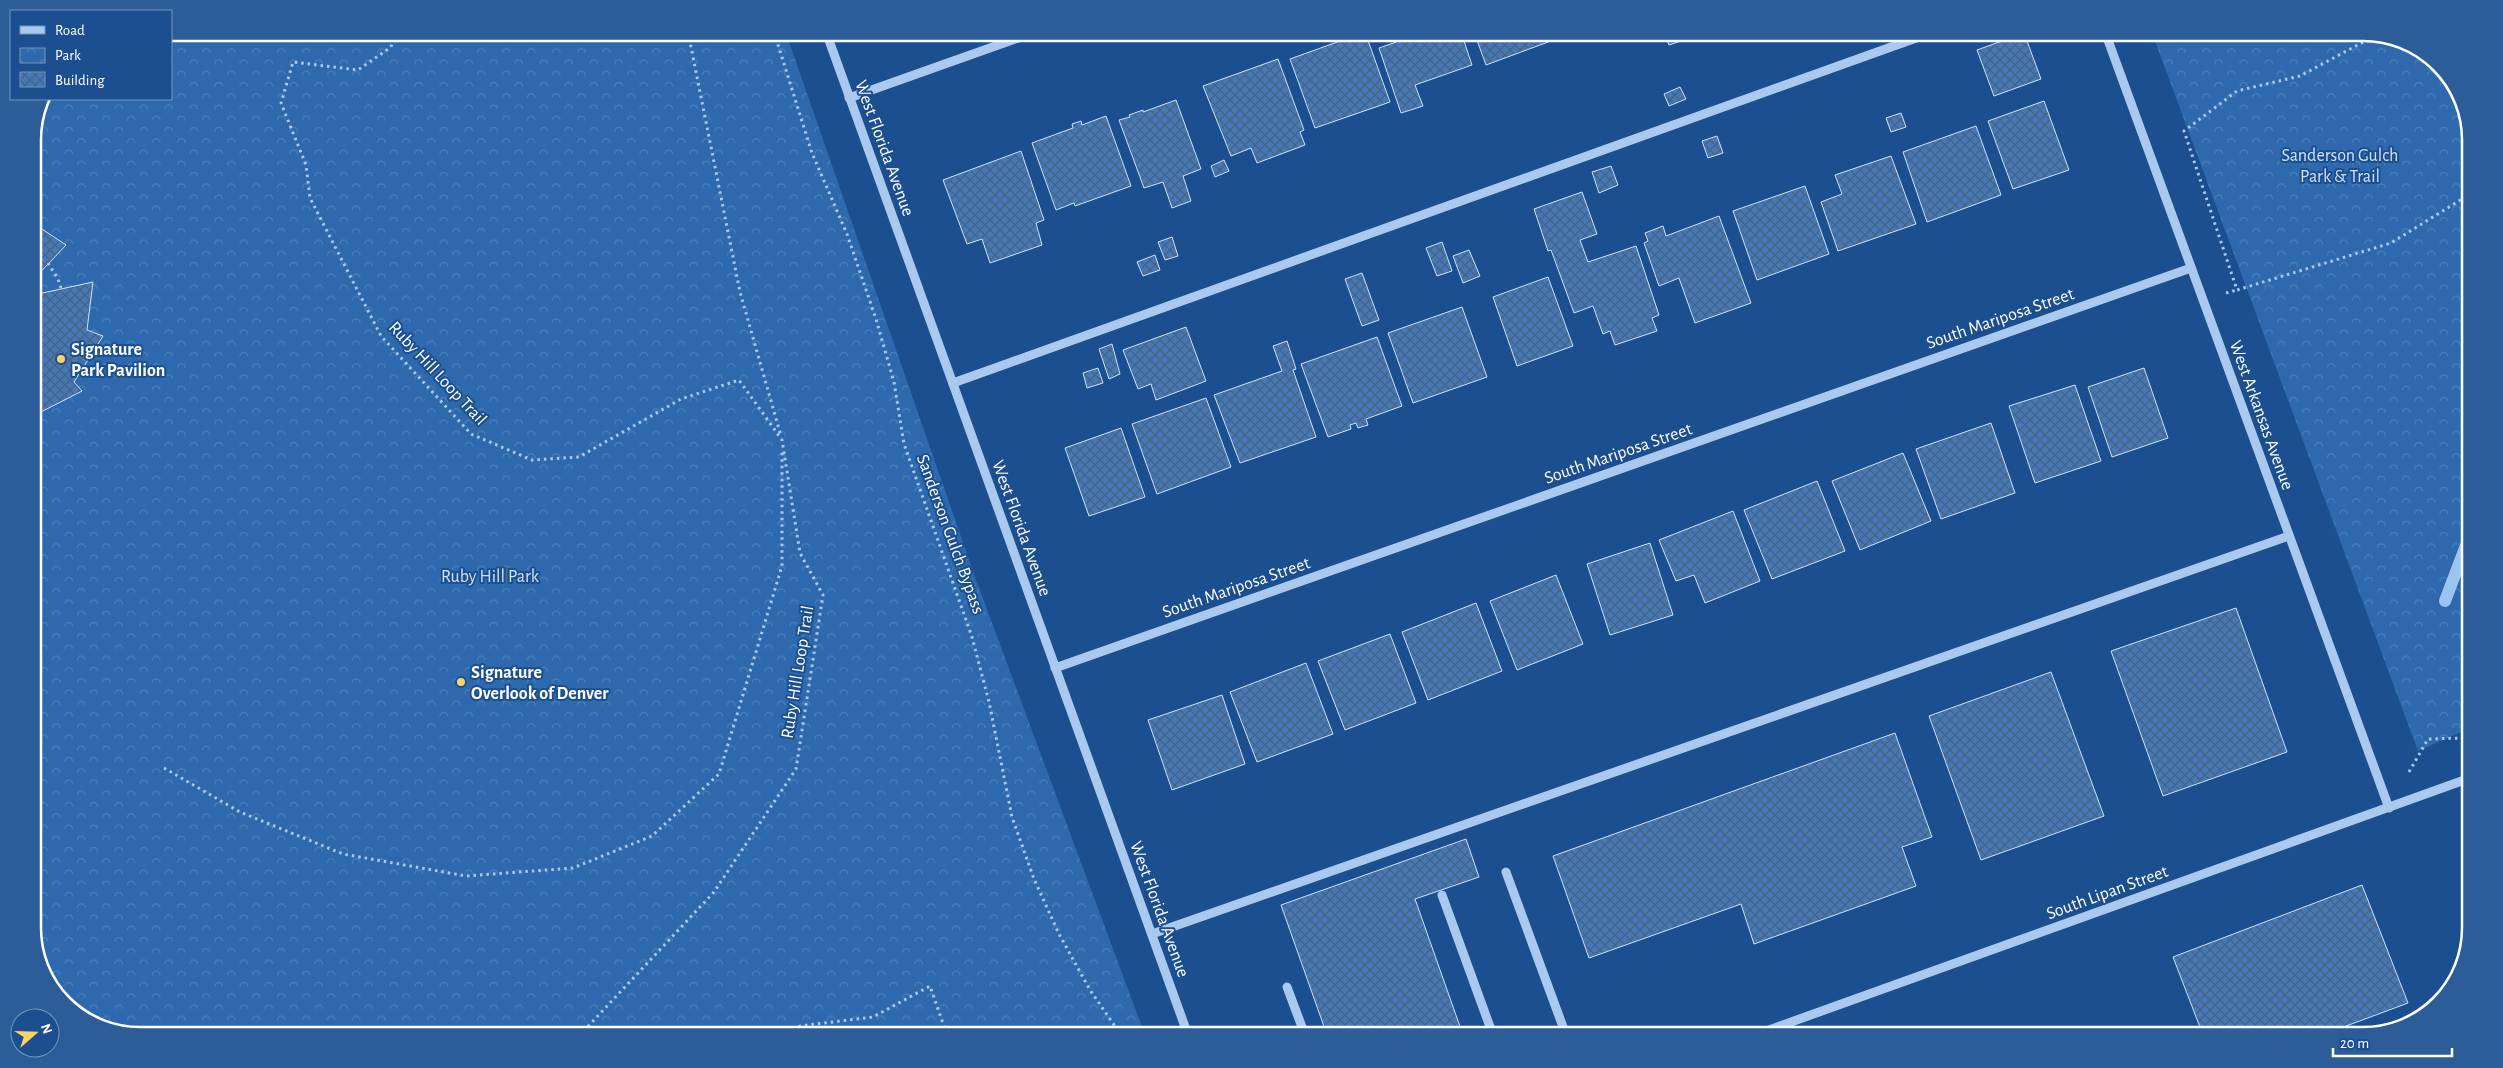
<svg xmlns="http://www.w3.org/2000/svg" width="2503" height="1068" font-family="'Alegreya Sans',sans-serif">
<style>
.park{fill:url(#park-crowns)}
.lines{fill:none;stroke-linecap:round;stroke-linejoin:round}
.stream{stroke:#9cc4f0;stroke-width:12}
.building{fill:url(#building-cross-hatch);stroke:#cfe3fa}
.path{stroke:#a9c9ee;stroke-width:3;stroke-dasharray:2.5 4;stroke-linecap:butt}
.minor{stroke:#a9c9ee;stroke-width:9}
.poi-dot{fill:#ffd166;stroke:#1b4f8f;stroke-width:2}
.labels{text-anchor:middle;stroke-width:4;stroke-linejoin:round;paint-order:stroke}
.street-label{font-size:18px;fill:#fff;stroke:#1b4f8f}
.park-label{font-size:18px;fill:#cfe3fa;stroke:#1b4f8f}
.poi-label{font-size:18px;font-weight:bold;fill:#fff;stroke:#1b4f8f;text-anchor:start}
.rim{fill:none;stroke:#fff;stroke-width:2.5}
</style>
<defs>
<pattern id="park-crowns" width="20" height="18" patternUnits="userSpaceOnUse" patternTransform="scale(1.25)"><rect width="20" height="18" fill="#2e69ad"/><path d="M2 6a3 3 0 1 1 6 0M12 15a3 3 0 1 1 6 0" fill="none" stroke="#4d80b9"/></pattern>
<pattern id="building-cross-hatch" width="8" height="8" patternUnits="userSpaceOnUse" patternTransform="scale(1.25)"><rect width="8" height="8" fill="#4478b7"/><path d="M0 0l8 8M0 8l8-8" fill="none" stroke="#486282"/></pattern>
</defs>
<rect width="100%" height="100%" fill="#1b4f8f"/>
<g class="park">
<polygon points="2363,32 2404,41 2448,75 2470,133 2470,728 2418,751 2152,33"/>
<polygon points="171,33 786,33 975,577 1145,1035 140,1035 99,1027 55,993 33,936 33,133 42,99 171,99"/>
</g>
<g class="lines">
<polyline class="stream" points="2445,601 2470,535"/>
</g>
<g class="building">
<polygon points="1365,32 1390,102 1315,128 1290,59"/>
<polygon points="1399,32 1461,32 1472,65 1415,85 1423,106 1401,113 1379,48 1402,40"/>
<polygon points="1474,32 1557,32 1559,38 1486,65"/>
<polygon points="1571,32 1588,32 1573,38"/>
<polygon points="1664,32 1685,32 1687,39 1669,45"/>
<polygon points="2024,33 2041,79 1994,96 1977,50"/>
<polygon points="1278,59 1304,130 1300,132 1305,145 1257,163 1251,148 1231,156 1203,86"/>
<polygon points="1680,87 1686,99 1669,106 1664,94"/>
<polygon points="1176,100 1201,169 1183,176 1191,201 1172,208 1163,182 1144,188 1119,120 1130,117 1129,115 1143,110 1143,112"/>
<polygon points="2044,101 2069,170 2013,189 1988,121"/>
<polygon points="1901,113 1906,127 1891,132 1886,118"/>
<polygon points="1106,116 1131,186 1075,206 1074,203 1056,210 1032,143 1073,128 1072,124 1081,121 1082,125"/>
<polygon points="1976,126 2001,195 1927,222 1903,152"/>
<polygon points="1717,136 1723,153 1708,158 1702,141"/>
<polygon points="1021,151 1044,220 1036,223 1042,245 990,263 982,239 967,244 943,180"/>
<polygon points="1891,156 1916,224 1838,251 1821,202 1842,194 1835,175"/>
<polygon points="1224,160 1229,171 1215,177 1211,166"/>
<polygon points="1611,166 1618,185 1599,193 1592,172"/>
<polygon points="33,171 40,173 33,200"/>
<polygon points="1805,186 1829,254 1757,280 1733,211"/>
<polygon points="1582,192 1597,234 1580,240 1588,262 1636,246 1659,315 1652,318 1657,331 1615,345 1610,331 1603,334 1593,306 1574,313 1551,250 1548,251 1534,209"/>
<polygon points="1719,216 1751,303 1695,323 1679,278 1659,286 1644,243 1648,241 1645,233 1663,226 1666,236"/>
<polygon points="33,223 66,245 33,280"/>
<polygon points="1172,237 1178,256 1165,260 1158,242"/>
<polygon points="1442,242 1452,271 1437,276 1426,248"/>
<polygon points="1469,250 1480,276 1463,283 1453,256"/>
<polygon points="1155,255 1160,270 1143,276 1137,262"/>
<polygon points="1362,273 1379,320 1362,326 1345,279"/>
<polygon points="1548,277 1573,346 1517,366 1493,297"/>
<polygon points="93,282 87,330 103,336 74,382 82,391 33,416 33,328 38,318 38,294"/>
<polygon points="1462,307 1487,377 1413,403 1388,333"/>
<polygon points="1186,327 1206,381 1156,400 1151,384 1138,389 1123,350"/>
<polygon points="1377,337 1402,406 1366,419 1368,425 1358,428 1356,423 1350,425 1351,429 1328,437 1301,364"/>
<polygon points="1287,341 1296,369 1293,370 1316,437 1240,463 1214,395 1282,371 1273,346"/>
<polygon points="1112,344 1120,374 1109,379 1099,349"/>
<polygon points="1098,368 1103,383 1087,388 1083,373"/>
<polygon points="2144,368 2168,438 2112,457 2088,387"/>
<polygon points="2075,385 2101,461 2035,483 2009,406"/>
<polygon points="1206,398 1231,467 1157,494 1132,424"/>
<polygon points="1991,423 2015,493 1941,519 1916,449"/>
<polygon points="1121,428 1145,497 1089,516 1065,448"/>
<polygon points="1903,453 1931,521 1860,550 1832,481"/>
<polygon points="1817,481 1845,551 1772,579 1744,510"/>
<polygon points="1733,511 1760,581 1705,603 1694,575 1676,581 1659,540"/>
<polygon points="1650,543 1673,615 1610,635 1587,564"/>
<polygon points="1556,575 1583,644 1517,670 1490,601"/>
<polygon points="1476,603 1502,671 1428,700 1402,632"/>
<polygon points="2236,608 2287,752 2163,796 2111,651"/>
<polygon points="1390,634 1416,703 1345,730 1318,661"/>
<polygon points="1306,663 1333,734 1257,762 1230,692"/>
<polygon points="2051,672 2104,816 1981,860 1929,716"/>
<polygon points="1222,695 1245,764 1172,790 1148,720"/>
<polygon points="1895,733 1932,837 1902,847 1916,886 1754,944 1741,904 1589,958 1553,856"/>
<polygon points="1466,839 1479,877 1415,899 1463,1035 1327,1035 1281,905"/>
<polygon points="2362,885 2408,1003 2322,1035 2203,1035 2173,957"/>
<polygon points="2038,1030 2040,1035 2023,1035"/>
</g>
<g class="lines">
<g class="path">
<polyline points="395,32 391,47 358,70 293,62 281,103 306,165 310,198 381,336 471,434 532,460 579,457 681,399 739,380 782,440 800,553 823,595 796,769 714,892 580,1035"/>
<polyline points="688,32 740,292 781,436"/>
<polyline points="774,32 812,153 847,234 876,319 894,382 904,444 972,637 989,702 1012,817 1034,879 1059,934 1090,990 1121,1035"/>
<polyline points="2373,34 2367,40 2300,76 2237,91 2184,131 2237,290 2391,243 2470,194"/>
<polyline points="48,263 58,279 61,288"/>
<polyline points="2226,293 2237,290"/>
<polyline points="164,768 240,812 343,854 466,876 573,868 652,836 719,774 782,566 782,450"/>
<polyline points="2409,772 2428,739 2463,738 2470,734"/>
<polyline points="781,1035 800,1026 873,1017 930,986 947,1035"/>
</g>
<g class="minor">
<polyline points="826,32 1188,1035"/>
<polyline points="2105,32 2389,808"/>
<polyline points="849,98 1035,32"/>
<polyline points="953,383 1933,32"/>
<polyline points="1055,668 2191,268"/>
<polyline points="1506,872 1566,1035"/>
<polyline points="1442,895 1493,1035"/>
<polyline points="1152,934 2289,536"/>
<polyline points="1287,987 1305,1035"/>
<polyline points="1755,1035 2470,778"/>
</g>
</g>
<g class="poi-dot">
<circle cx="61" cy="359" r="5"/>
<circle cx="461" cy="682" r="5"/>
</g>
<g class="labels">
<g class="street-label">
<text transform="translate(885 148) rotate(70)" y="6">West Florida Avenue</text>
<text transform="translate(2000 318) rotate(-19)" y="6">South Mariposa Street</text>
<text transform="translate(438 373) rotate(47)" y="6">Ruby Hill Loop Trail</text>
<text transform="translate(2262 415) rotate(70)" y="6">West Arkansas Avenue</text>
<text transform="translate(1618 453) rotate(-19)" y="6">South Mariposa Street</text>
<text transform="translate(1022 528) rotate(70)" y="6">West Florida Avenue</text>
<text transform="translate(951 534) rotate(70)" y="6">Sanderson Gulch Bypass</text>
<text transform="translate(1236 587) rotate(-19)" y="6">South Mariposa Street</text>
<text transform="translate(797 672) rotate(-81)" y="6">Ruby Hill Loop Trail</text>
<text transform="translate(2107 892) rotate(-20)" y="6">South Lipan Street</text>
<text transform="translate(1160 909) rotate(70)" y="6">West Florida Avenue</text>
</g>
<g class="park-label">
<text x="2340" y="161">Sanderson Gulch<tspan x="2340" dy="21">Park &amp; Trail</tspan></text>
<text x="490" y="582">Ruby Hill Park</text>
</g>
<g class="poi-label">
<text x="71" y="355">Signature<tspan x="71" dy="21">Park Pavilion</tspan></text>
<text x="471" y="678">Signature<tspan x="471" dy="21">Overlook of Denver</tspan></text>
</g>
</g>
<path d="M0 0H2503V1068H0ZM140 41H2363A99 99 0 0 1 2462 140V928A99 99 0 0 1 2363 1027H140A99 99 0 0 1 41 928V140A99 99 0 0 1 140 41Z" fill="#2d5d98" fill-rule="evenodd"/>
<path class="rim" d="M140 41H2363A99 99 0 0 1 2462 140V928A99 99 0 0 1 2363 1027H140A99 99 0 0 1 41 928V140A99 99 0 0 1 140 41Z"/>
<rect x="10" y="10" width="162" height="90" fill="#1b4f8f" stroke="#7695bc"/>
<rect x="20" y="26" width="25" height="8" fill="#a9c9ee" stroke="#7695bc"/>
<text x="55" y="35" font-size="15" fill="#ffffff">Road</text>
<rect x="20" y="48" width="25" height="15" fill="url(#park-crowns)" stroke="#7695bc"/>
<text x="55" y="60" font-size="15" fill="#ffffff">Park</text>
<rect x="20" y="72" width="25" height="15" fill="url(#building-cross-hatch)" stroke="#7695bc"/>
<text x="55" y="85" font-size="15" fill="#ffffff">Building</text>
<g transform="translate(35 1033) rotate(70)"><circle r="24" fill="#1b4f8f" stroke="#7695bc"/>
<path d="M0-4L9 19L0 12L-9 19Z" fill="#ffd166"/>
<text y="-8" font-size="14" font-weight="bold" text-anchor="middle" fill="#ffffff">N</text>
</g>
<path d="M2333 1048v8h119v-8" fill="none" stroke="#ffffff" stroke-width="2.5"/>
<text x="2340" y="1048" font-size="15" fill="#ffffff" stroke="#1b4f8f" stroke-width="4" paint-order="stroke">20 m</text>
</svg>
